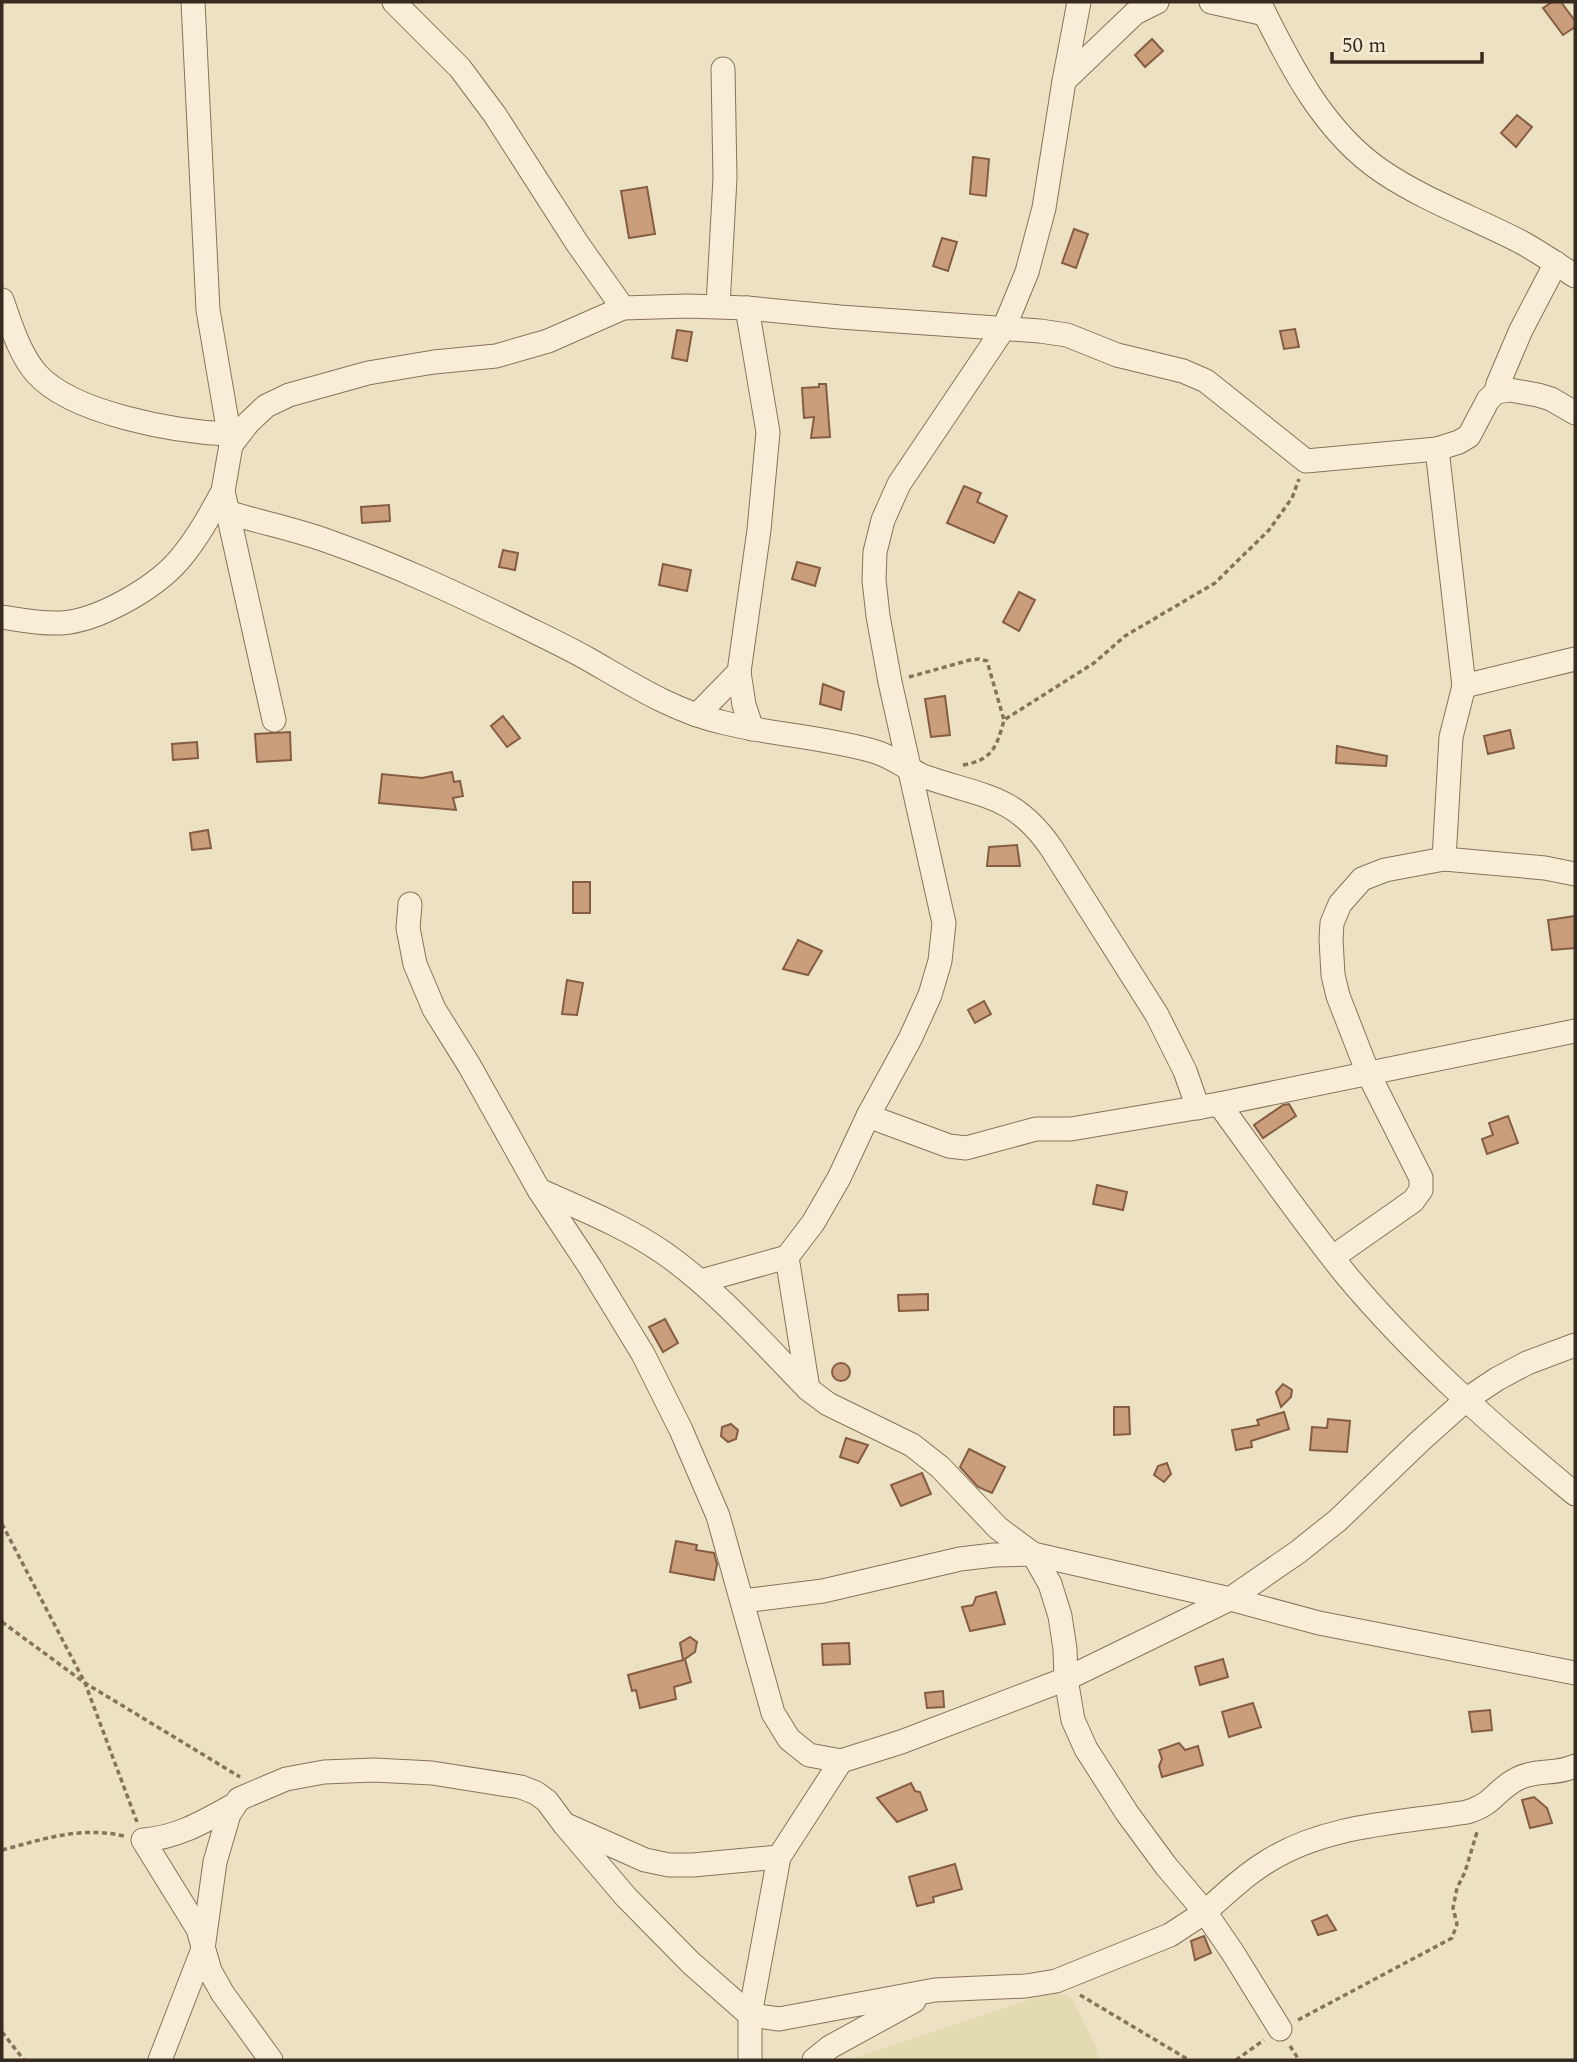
<svg xmlns="http://www.w3.org/2000/svg" width="1577" height="2062" font-family="Spectral,serif">
<style>
.farmland{fill:#e2dbb2}
.building{fill:#ca9d7b;stroke:#855d42;stroke-width:2}
.lines{fill:none;stroke-linecap:round;stroke-linejoin:round}
.minor-casing{stroke:#87735b;stroke-width:25}
.path{stroke:#87735b;stroke-width:3.5;stroke-dasharray:5 3.5;stroke-linecap:butt}
.minor{stroke:#f8eed7;stroke-width:23}
</style>
<rect width="100%" height="100%" fill="#ede1c4"/>
<polygon class="farmland" points="1055,1991 1072,1998 1095,2044 1100,2060 849,2060"/>
<g class="building">
<polygon points="1552,2 1561,2 1575,21 1575,27 1563,35 1543,8"/>
<polygon points="1152,39 1163,51 1145,67 1135,55"/>
<polygon points="1517,115 1532,127 1516,147 1501,133"/>
<polygon points="973,157 989,159 986,196 970,194"/>
<polygon points="647,187 655,234 629,238 621,191"/>
<polygon points="1074,229 1088,234 1076,268 1062,263"/>
<polygon points="942,238 957,242 948,271 933,266"/>
<polygon points="1295,329 1299,347 1284,349 1280,331"/>
<polygon points="677,330 692,332 687,361 672,358"/>
<polygon points="819,384 826,384 830,437 811,438 814,417 804,418 802,388 819,387"/>
<polygon points="964,486 981,493 977,502 1007,516 994,543 947,523"/>
<polygon points="389,505 390,521 362,523 361,507"/>
<polygon points="503,550 518,553 515,570 499,567"/>
<polygon points="797,562 820,568 815,586 792,579"/>
<polygon points="663,564 691,570 687,591 659,585"/>
<polygon points="1019,592 1035,600 1019,631 1003,622"/>
<polygon points="823,684 844,692 841,710 820,704"/>
<polygon points="945,696 950,735 931,737 925,699"/>
<polygon points="503,716 520,738 507,747 491,726"/>
<polygon points="1510,730 1514,748 1488,754 1484,736"/>
<polygon points="290,732 291,760 257,762 255,734"/>
<polygon points="197,742 198,758 173,760 172,744"/>
<polygon points="1337,746 1387,756 1386,766 1336,763"/>
<polygon points="452,772 454,782 460,781 463,796 453,798 456,810 379,803 382,774 422,778"/>
<polygon points="208,830 211,848 192,850 190,833"/>
<polygon points="1017,845 1020,866 987,866 989,847"/>
<rect x="573" y="882" width="17" height="31"/>
<polygon points="1575,916 1575,948 1552,950 1548,920"/>
<polygon points="798,940 822,951 808,975 783,969"/>
<polygon points="567,980 583,983 577,1015 562,1014"/>
<polygon points="984,1001 991,1014 975,1023 968,1010"/>
<polygon points="1289,1104 1296,1116 1263,1138 1254,1125 1283,1105"/>
<polygon points="1508,1116 1518,1143 1487,1154 1482,1139 1493,1135 1489,1123"/>
<polygon points="1097,1185 1127,1192 1123,1210 1093,1204"/>
<polygon points="928,1294 928,1310 899,1311 898,1295"/>
<polygon points="665,1319 678,1343 663,1352 649,1327"/>
<circle cx="841" cy="1372" r="9"/>
<polygon points="1283,1384 1292,1390 1291,1397 1281,1407 1276,1392"/>
<polygon points="1114,1407 1129,1407 1130,1434 1114,1435"/>
<polygon points="1284,1412 1289,1429 1251,1441 1252,1447 1236,1450 1232,1430 1259,1425 1257,1420"/>
<polygon points="1328,1419 1350,1421 1347,1452 1310,1450 1312,1427 1327,1428"/>
<polygon points="731,1424 738,1430 736,1439 728,1442 721,1436 722,1427"/>
<polygon points="846,1438 868,1445 858,1463 840,1457"/>
<polygon points="969,1449 1005,1467 992,1493 978,1487 960,1467"/>
<polygon points="1167,1463 1171,1474 1164,1482 1154,1475 1158,1466"/>
<polygon points="922,1473 931,1494 901,1506 891,1485"/>
<polygon points="676,1541 697,1545 696,1550 714,1553 717,1564 714,1580 670,1572"/>
<polygon points="996,1592 1005,1624 970,1631 962,1607 973,1605 976,1597"/>
<polygon points="690,1637 697,1642 695,1652 685,1659 691,1682 674,1687 676,1699 640,1708 636,1690 632,1691 628,1675 683,1660 680,1643"/>
<polygon points="849,1643 850,1664 823,1665 822,1644"/>
<polygon points="1223,1659 1228,1677 1200,1685 1195,1667"/>
<polygon points="943,1691 944,1707 927,1708 925,1693"/>
<polygon points="1253,1703 1261,1727 1229,1737 1222,1712"/>
<polygon points="1490,1710 1492,1730 1472,1732 1469,1712"/>
<polygon points="1179,1743 1185,1750 1198,1746 1203,1765 1162,1777 1159,1766 1162,1759 1159,1750"/>
<polygon points="911,1783 915,1791 920,1792 927,1810 897,1822 877,1798"/>
<polygon points="1534,1797 1547,1808 1552,1823 1530,1828 1522,1800"/>
<polygon points="955,1864 962,1889 933,1897 934,1902 917,1906 909,1877"/>
<polygon points="1327,1915 1336,1930 1318,1935 1312,1921"/>
<polygon points="1204,1936 1211,1953 1195,1960 1191,1941"/>
</g>
<g class="lines">
<defs>
<g id="minor">
<polyline points="193,2 208,310 231,445"/>
<polyline points="394,2 460,68 495,115 577,243 623,308"/>
<polyline points="1211,2 1265,14"/>
<path d="M1259,2c30,61 65,131 124,170 43,29 92,46 138,70 18,10 36,22 54,34"/>
<polyline points="1064,81 1079,2"/>
<path d="M2,300c9,25 17,53 34,73 36,41 141,59 193,61"/>
<polyline points="718,306 725,178 723,69"/>
<polyline points="1496,392 1498,384 1521,330 1556,263"/>
<polyline points="1437,449 1464,686 1451,737 1444,859"/>
<path d="M227,512c35,11 72,18 106,31 63,22 124,51 184,80 24,12 48,23 71,36 42,24 85,52 133,63 51,13 105,15 155,30 17,5 31,17 47,24 58,21 91,17 129,73l105,166 28,56 13,37"/>
<path d="M2,617c19,3 39,7 59,6 37,-2 94,-35 118,-63 18,-21 31,-45 44,-69"/>
<polyline points="739,672 744,705 752,729"/>
<polyline points="1464,686 1575,659"/>
<polyline points="697,715 739,672 759,530 768,432 747,308"/>
<polyline points="274,720 223,491 231,445 248,423 266,406 289,395 368,373 434,362 496,356 548,341 623,308 687,306 747,308 840,317 1040,331 1067,335 1117,355 1183,371 1206,381 1306,461 1437,449 1459,442 1469,436 1488,400 1496,392 1510,390 1538,395 1551,399 1575,413"/>
<polyline points="410,904 408,928 415,964 434,1009 469,1065 539,1190 590,1267 643,1354 681,1430 718,1516 773,1713 789,1739 809,1755 841,1761 901,1742 1066,1679 1230,1599 1298,1552 1338,1520 1420,1441 1467,1399 1497,1379 1527,1363 1575,1345"/>
<polyline points="1219,1104 1575,1031"/>
<path d="M868,1116l81,30 17,2 70,-19h35l148,-25c42,57 83,117 128,172 67,80 148,152 228,218"/>
<path d="M539,1190c42,19 86,36 125,63 54,38 98,89 144,136l20,15 84,41 28,22 58,61 35,26 17,30 10,32 5,33 1,30 7,41 13,29 41,64 39,53 39,46c20,-18 40,-37 63,-51 59,-37 133,-38 199,-49 29,-9 28,-22 50,-33 18,-10 40,-4 58,-13"/>
<polyline points="1333,1257 1413,1201 1421,1190 1421,1178 1368,1073 1338,996 1333,975 1331,939 1332,923 1340,904 1362,879 1385,870 1444,859 1545,868 1575,874"/>
<polyline points="701,1281 787,1257"/>
<polyline points="808,1389 787,1257 813,1223 839,1178 868,1116 910,1039 930,995 940,961 944,923 890,682 878,616 874,580 875,552 883,520 899,484 1004,328 1027,272 1044,208 1064,81 1135,13 1157,2"/>
<polyline points="743,1601 823,1591 960,1559 994,1555 1033,1554 1230,1599 1319,1623 1575,1673"/>
<path d="M234,1805c-29,16 -57,33 -91,35l55,89 12,42 13,23 48,66"/>
<polyline points="564,1824 626,1897 691,1963 750,2015 779,2019 935,1990 1026,1986 1056,1981 1170,1935 1205,1912 1233,1953 1280,2029"/>
<polyline points="160,2060 203,1949 215,1862 229,1814 239,1799 286,1779 324,1772 374,1770 432,1773 521,1787 536,1793 547,1801 564,1824 645,1860 669,1865 693,1865 779,1857"/>
<polyline points="750,2060 750,2015 779,1857 841,1761"/>
<polyline points="814,2060 830,2047 914,2001"/>
</g>
</defs>
<use href="#minor" class="minor-casing"/>
<g class="path">
<polyline points="909,677 970,660 979,659 987,661 1004,720"/>
<path d="M963,765c30,-5 34,-19 41,-45l90,-57 31,-27 90,-53 54,-53 23,-32 7,-19"/>
<polyline points="2,1524 85,1683 137,1822"/>
<polyline points="2,1622 85,1683 240,1777"/>
<path d="M2,1850c42,-11 78,-24 122,-14"/>
<polyline points="1080,1995 1189,2060"/>
<polyline points="1298,2020 1452,1938 1457,1924 1453,1908 1457,1888 1465,1872 1477,1832"/>
<polyline points="2,2032 24,2060"/>
<polyline points="1290,2046 1299,2060"/>
<polyline points="1236,2060 1264,2040"/>
</g>
<use href="#minor" class="minor"/>
</g>
<rect width="1577" height="2062" fill="none" stroke="#372b1f" stroke-width="7"/>
<path d="M1332 52v10h150v-10" fill="none" stroke="#372b1f" stroke-width="3.5"/>
<text x="1342" y="52" font-size="21" fill="#372b1f" stroke="#f4ebd3" stroke-width="5" paint-order="stroke">50 m</text>
</svg>
